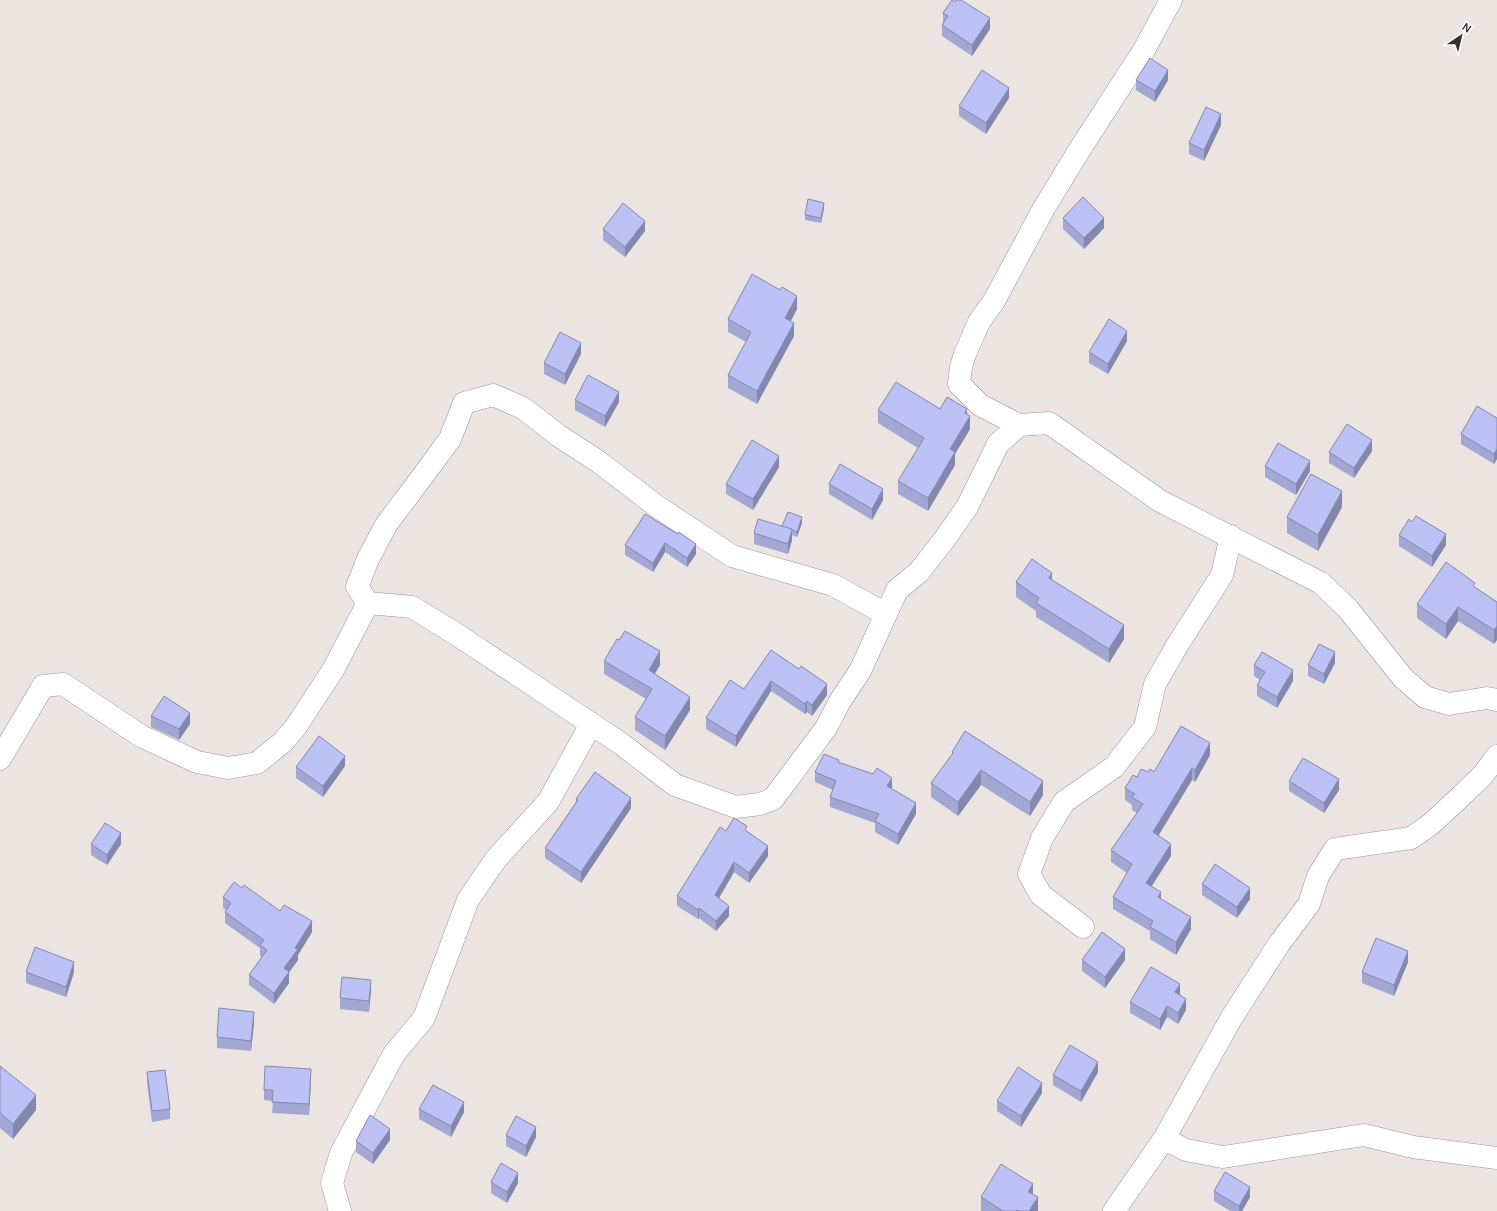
<svg xmlns="http://www.w3.org/2000/svg" width="1497" height="1211" font-family="Manrope,sans-serif">
<style>
.lines{fill:none;stroke-linecap:round;stroke-linejoin:round}
.minor-casing{stroke:#9d9794;stroke-width:23}
.minor{stroke:#fff;stroke-width:22}
.wall{fill:#a3a7d4}
.shaded-wall{fill:#8488ac}
.building{fill:#bdc2f6;stroke:#8488ac}
</style>
<rect width="100%" height="100%" fill="#ebe4e1"/>
<g class="lines">
<defs>
<g id="minor">
<polyline points="1019,425 980,405 959,384 961,367 965,354 979,322 994,301 1044,208 1080,149 1144,50 1171,0"/>
<polyline points="368,603 412,607 456,634 620,743 675,785 736,807 760,804 773,799 826,728 840,701 860,671 897,590 919,572 944,540 967,507 998,444 1019,425 1049,423 1160,501 1321,583 1348,609 1403,678 1425,697 1449,704 1487,698 1497,700"/>
<polyline points="0,759 43,686 63,684 141,736 197,762 228,768 257,763 283,742 295,728 333,670 368,603 357,587 368,559 386,525 425,473 450,439 464,403 493,395 523,408 559,436 599,462 655,505 732,556 833,585 886,614"/>
<polyline points="1083,927 1041,895 1029,874 1042,838 1064,802 1114,767 1145,727 1155,684 1178,644 1222,575 1231,536"/>
<polyline points="1164,1139 1186,1150 1223,1157 1364,1135 1413,1147 1497,1158"/>
<polyline points="340,1211 332,1183 341,1153 394,1054 424,1018 468,900 496,859 548,802 591,724"/>
<polyline points="1114,1211 1164,1139 1232,1017 1279,944 1309,904 1318,876 1335,849 1411,838 1431,824 1458,799 1483,775 1497,756"/>
</g>
</defs>
<use href="#minor" class="minor-casing"/>
<use href="#minor" class="minor"/>
</g>
<g class="wall">
<polygon points="943,13 990,29 972,56 942,36 942,25 943,23"/>
<polygon points="1136,80 1168,80 1155,102 1136,90"/>
<polygon points="1009,98 986,134 959,116 959,106"/>
<polygon points="1221,125 1204,161 1189,154 1189,143"/>
<polygon points="824,208 821,223 805,220 805,215"/>
<polygon points="1063,218 1104,228 1084,249 1063,229"/>
<polygon points="603,229 645,231 625,257 603,240"/>
<polygon points="797,309 791,321 794,336 757,404 728,388 728,375 746,342 728,332 728,319"/>
<polygon points="1127,341 1108,374 1089,363 1089,352"/>
<polygon points="581,354 565,385 544,374 544,363"/>
<polygon points="575,400 619,402 605,427 575,410"/>
<polygon points="940,409 967,414 970,429 955,454 955,465 928,511 898,494 898,481 918,448 878,423 878,410"/>
<polygon points="1497,418 1497,459 1494,464 1461,444 1461,434"/>
<polygon points="1372,451 1354,478 1329,463 1329,452"/>
<polygon points="1265,466 1310,471 1296,495 1265,477"/>
<polygon points="779,467 753,510 726,494 726,484"/>
<polygon points="829,484 883,500 872,520 829,494"/>
<polygon points="1342,507 1318,551 1287,533 1287,517"/>
<polygon points="645,514 696,554 687,567 665,552 653,572 625,555 625,545"/>
<polygon points="802,523 797,537 792,535 792,540 788,554 754,544 754,533"/>
<polygon points="1399,535 1446,545 1432,567 1399,546"/>
<polygon points="1052,580 1124,639 1109,663 1036,617 1036,611 1016,597 1016,582"/>
<polygon points="1475,587 1497,602 1494,644 1458,621 1446,639 1417,618 1417,604"/>
<polygon points="771,650 827,695 812,716 807,712 805,714 771,691 736,747 706,729 706,718 744,689"/>
<polygon points="604,661 660,665 654,674 690,710 665,750 635,730 635,717 646,699 604,674"/>
<polygon points="1335,663 1324,684 1308,676 1308,665"/>
<polygon points="1254,665 1293,681 1277,708 1257,696 1257,685 1260,680 1254,676"/>
<polygon points="151,716 190,724 179,740 151,727"/>
<polygon points="952,752 1043,795 1030,816 981,785 958,816 931,797 931,783 952,755"/>
<polygon points="1210,755 1195,782 1192,780 1159,835 1171,856 1151,886 1161,899 1191,929 1176,955 1150,939 1150,931 1113,909 1113,897 1127,873 1111,862 1111,850 1137,813 1132,810 1132,805 1125,800 1125,788 1137,777 1148,772 1154,772"/>
<polygon points="839,763 892,789 916,814 898,845 875,832 875,823 830,807 830,797 833,790 815,782 815,772"/>
<polygon points="345,766 323,797 296,778 296,767"/>
<polygon points="1289,781 1339,790 1324,813 1289,791"/>
<polygon points="576,799 631,808 581,883 545,858 545,848 576,802"/>
<polygon points="726,831 747,831 768,856 749,883 734,872 719,898 729,916 716,931 699,918 698,919 677,906 677,896"/>
<polygon points="91,844 121,844 107,865 91,855"/>
<polygon points="1202,884 1250,899 1237,918 1202,895"/>
<polygon points="242,888 280,911 312,932 298,955 298,960 289,972 289,983 274,1004 249,985 249,975 262,957 260,956 260,948 225,923 225,912 226,910 223,908 223,897"/>
<polygon points="1082,960 1125,960 1105,988 1082,971"/>
<polygon points="1408,962 1394,996 1362,983 1362,972"/>
<polygon points="26,972 74,972 66,997 26,983"/>
<polygon points="371,990 369,1012 340,1009 340,998"/>
<polygon points="1180,995 1186,1010 1178,1024 1167,1017 1160,1030 1130,1013 1130,1002"/>
<polygon points="254,1023 251,1051 217,1048 217,1037"/>
<polygon points="0,1066 36,1110 13,1139 0,1128"/>
<polygon points="147,1072 170,1109 170,1119 152,1122 147,1082"/>
<polygon points="1098,1072 1081,1102 1053,1085 1053,1075"/>
<polygon points="311,1079 309,1115 272,1113 273,1101 264,1100 264,1090"/>
<polygon points="1042,1093 1021,1127 997,1111 997,1101"/>
<polygon points="419,1109 464,1112 451,1137 419,1119"/>
<polygon points="506,1135 536,1137 526,1157 506,1146"/>
<polygon points="390,1140 373,1164 356,1152 356,1141"/>
<polygon points="491,1182 518,1183 507,1203 491,1193"/>
<polygon points="1214,1191 1250,1197 1242,1211 1230,1211 1214,1201"/>
<polygon points="1033,1194 1038,1211 981,1211 981,1197"/>
</g>
<g class="shaded-wall">
<polygon points="990,18 990,29 972,56 972,45"/>
<polygon points="1168,70 1168,80 1155,102 1155,91"/>
<polygon points="1009,88 1009,98 986,134 986,123"/>
<polygon points="1221,114 1221,125 1204,161 1204,150"/>
<polygon points="824,203 824,208 821,223 821,218"/>
<polygon points="1104,218 1104,228 1084,249 1084,238"/>
<polygon points="645,221 645,231 625,257 625,247"/>
<polygon points="797,296 797,309 785,331 785,318"/>
<polygon points="794,323 794,336 757,404 757,391"/>
<polygon points="1127,331 1127,341 1108,374 1108,364"/>
<polygon points="581,343 581,354 565,385 565,374"/>
<polygon points="619,392 619,402 605,427 605,416"/>
<polygon points="967,409 967,420 970,416 970,429 955,454 955,465 928,511 928,498 950,449 965,413"/>
<polygon points="1372,440 1372,451 1354,478 1354,468"/>
<polygon points="1497,449 1497,459 1494,464 1494,454"/>
<polygon points="779,456 779,467 753,510 753,499"/>
<polygon points="1310,461 1310,471 1296,495 1296,484"/>
<polygon points="883,489 883,500 872,520 872,509"/>
<polygon points="1342,491 1342,507 1318,551 1318,535"/>
<polygon points="802,517 802,523 797,537 797,532"/>
<polygon points="792,529 792,540 788,554 788,544"/>
<polygon points="1446,534 1446,545 1432,567 1432,556"/>
<polygon points="665,543 665,552 653,572 653,563"/>
<polygon points="696,544 696,554 687,567 687,558"/>
<polygon points="1052,573 1052,588 1049,578"/>
<polygon points="1458,607 1458,621 1446,639 1446,624"/>
<polygon points="1124,625 1124,639 1109,663 1109,649"/>
<polygon points="1497,626 1497,640 1494,644 1494,630"/>
<polygon points="660,651 660,665 649,684 649,670"/>
<polygon points="1335,652 1335,663 1324,684 1324,674"/>
<polygon points="1293,670 1293,681 1277,708 1277,697"/>
<polygon points="771,681 771,691 736,747 736,736"/>
<polygon points="827,684 827,695 812,716 812,705"/>
<polygon points="690,697 690,710 665,750 665,736"/>
<polygon points="807,701 807,712 805,714 805,704"/>
<polygon points="190,713 190,724 179,740 179,729"/>
<polygon points="1210,743 1210,755 1195,782 1195,770"/>
<polygon points="345,756 345,766 323,797 323,786"/>
<polygon points="1192,768 1192,780 1153,844 1153,832"/>
<polygon points="981,770 981,785 958,816 958,802"/>
<polygon points="892,778 892,789 887,786"/>
<polygon points="1339,779 1339,790 1324,813 1324,803"/>
<polygon points="1043,781 1043,795 1030,816 1030,802"/>
<polygon points="631,798 631,808 581,883 581,872"/>
<polygon points="916,803 916,814 898,845 898,834"/>
<polygon points="121,833 121,844 107,865 107,855"/>
<polygon points="1171,844 1171,856 1146,895 1146,883"/>
<polygon points="768,846 768,856 749,883 749,873"/>
<polygon points="734,862 734,872 715,905 715,895"/>
<polygon points="1250,888 1250,899 1237,918 1237,907"/>
<polygon points="1161,892 1161,904 1158,897"/>
<polygon points="729,906 729,916 716,931 716,921"/>
<polygon points="699,908 699,918 698,919 698,910"/>
<polygon points="1191,917 1191,929 1176,955 1176,942"/>
<polygon points="312,921 312,932 298,955 298,960 285,978 289,972 289,983 274,1004 274,993 284,968 295,948"/>
<polygon points="1125,949 1125,960 1105,988 1105,977"/>
<polygon points="1408,951 1408,962 1394,996 1394,985"/>
<polygon points="74,962 74,972 66,997 66,987"/>
<polygon points="371,980 371,990 369,1012 369,1001"/>
<polygon points="1180,984 1180,995 1175,1003 1175,992"/>
<polygon points="1186,999 1186,1010 1178,1024 1178,1013"/>
<polygon points="1167,1006 1167,1017 1160,1030 1160,1019"/>
<polygon points="254,1012 254,1023 251,1051 251,1041"/>
<polygon points="1098,1062 1098,1072 1081,1102 1081,1091"/>
<polygon points="311,1069 311,1079 309,1115 309,1104"/>
<polygon points="1042,1083 1042,1093 1021,1127 1021,1116"/>
<polygon points="36,1095 36,1110 13,1139 13,1124"/>
<polygon points="464,1102 464,1112 451,1137 451,1126"/>
<polygon points="536,1127 536,1137 526,1157 526,1146"/>
<polygon points="390,1129 390,1140 373,1164 373,1153"/>
<polygon points="518,1173 518,1183 507,1203 507,1192"/>
<polygon points="1033,1184 1033,1200 1028,1192"/>
<polygon points="1250,1187 1250,1197 1242,1211 1239,1211 1239,1206"/>
<polygon points="1038,1197 1038,1211 1029,1211"/>
</g>
<g class="building">
<polygon points="952,0 955,2 956,0 961,0 990,18 972,45 942,25 948,16 943,13"/>
<polygon points="1150,58 1168,70 1155,91 1136,80"/>
<polygon points="982,70 1009,88 986,123 959,106"/>
<polygon points="1206,107 1221,114 1204,150 1189,143"/>
<polygon points="1083,197 1104,218 1084,238 1063,218"/>
<polygon points="808,199 824,203 821,218 805,215"/>
<polygon points="623,203 645,221 625,247 603,229"/>
<polygon points="752,274 780,290 782,287 797,296 785,318 794,323 757,391 728,375 751,332 728,319"/>
<polygon points="1109,319 1127,331 1108,364 1089,352"/>
<polygon points="560,332 581,343 565,374 544,363"/>
<polygon points="588,375 619,392 605,416 575,400"/>
<polygon points="896,382 940,409 947,397 967,409 965,413 970,416 950,449 955,452 928,498 898,481 924,438 878,410"/>
<polygon points="1477,406 1497,418 1497,449 1494,454 1461,434"/>
<polygon points="1347,424 1372,440 1354,468 1329,452"/>
<polygon points="752,440 779,456 753,499 726,484"/>
<polygon points="1278,443 1310,461 1296,484 1265,466"/>
<polygon points="840,464 883,489 872,509 829,484"/>
<polygon points="1311,474 1342,491 1318,535 1287,517"/>
<polygon points="788,512 802,517 797,532 782,526"/>
<polygon points="645,514 678,534 679,532 696,544 687,558 665,543 653,563 625,545"/>
<polygon points="1416,516 1446,534 1432,556 1399,535 1409,519 1412,522"/>
<polygon points="758,519 792,529 788,544 754,533"/>
<polygon points="1032,559 1052,573 1049,578 1124,625 1109,649 1036,603 1039,598 1016,582"/>
<polygon points="1446,562 1475,583 1473,586 1497,602 1497,626 1494,630 1458,607 1446,624 1417,604"/>
<polygon points="625,631 660,651 649,670 690,697 665,736 635,717 652,689 604,661 617,639 619,640"/>
<polygon points="1319,644 1335,652 1324,674 1308,665"/>
<polygon points="771,650 799,669 801,666 827,684 812,705 807,701 805,704 771,681 736,736 706,718 730,680 744,689"/>
<polygon points="1262,652 1293,670 1277,697 1257,685 1265,672 1254,665"/>
<polygon points="164,696 190,713 179,729 151,716"/>
<polygon points="1181,726 1210,743 1195,770 1192,768 1153,832 1171,844 1146,883 1161,892 1158,897 1191,917 1176,942 1150,927 1153,921 1113,897 1132,864 1111,850 1143,804 1132,797 1135,794 1125,788 1133,775 1137,777 1141,769 1148,772 1150,769 1154,772"/>
<polygon points="965,731 1043,781 1030,802 981,770 958,802 931,783 953,753 952,752"/>
<polygon points="319,736 345,756 323,786 296,767"/>
<polygon points="824,754 839,760 838,762 873,774 877,768 892,778 887,786 916,803 898,834 875,821 879,814 830,797 836,781 815,772"/>
<polygon points="1303,758 1339,779 1324,803 1289,781"/>
<polygon points="595,772 631,798 581,872 545,848 578,800 576,799"/>
<polygon points="734,818 747,826 745,830 768,846 749,873 734,862 715,895 729,906 716,921 699,908 698,910 677,896 720,827 726,831"/>
<polygon points="105,823 121,833 107,855 91,844"/>
<polygon points="1215,864 1250,888 1237,907 1202,884"/>
<polygon points="234,882 242,888 244,885 280,911 284,905 312,921 295,948 298,949 284,968 289,972 274,993 249,975 267,950 260,945 264,940 225,912 231,903 223,897"/>
<polygon points="1102,932 1125,949 1105,977 1082,960"/>
<polygon points="1376,938 1408,951 1394,985 1362,972"/>
<polygon points="35,947 74,962 66,987 26,972"/>
<polygon points="1151,967 1180,984 1175,992 1186,999 1178,1013 1167,1006 1160,1019 1130,1002"/>
<polygon points="342,977 371,980 369,1001 340,998"/>
<polygon points="219,1008 254,1012 251,1041 217,1037"/>
<polygon points="1070,1045 1098,1062 1081,1091 1053,1075"/>
<polygon points="0,1066 36,1095 13,1124 0,1113"/>
<polygon points="265,1066 311,1069 309,1104 272,1102 273,1090 264,1090"/>
<polygon points="1018,1067 1042,1083 1021,1116 997,1101"/>
<polygon points="165,1070 170,1109 152,1111 147,1072"/>
<polygon points="433,1085 464,1102 451,1126 419,1109"/>
<polygon points="370,1115 390,1129 373,1153 356,1141"/>
<polygon points="516,1116 536,1127 526,1146 506,1135"/>
<polygon points="501,1163 518,1173 507,1192 491,1182"/>
<polygon points="1001,1164 1033,1184 1028,1192 1038,1197 1029,1211 1019,1211 1017,1210 1016,1211 1003,1211 981,1197"/>
<polygon points="1225,1172 1250,1187 1239,1206 1214,1191"/>
</g>
<g transform="translate(1461 36) rotate(35)" stroke="#ffffff" stroke-width="3" paint-order="stroke">
<path d="M0-3L7 15L0 10L-7 15Z" fill="#343130"/>
<text y="-6" font-size="11" font-weight="bold" text-anchor="middle" fill="#343130">N</text>
</g>
</svg>
